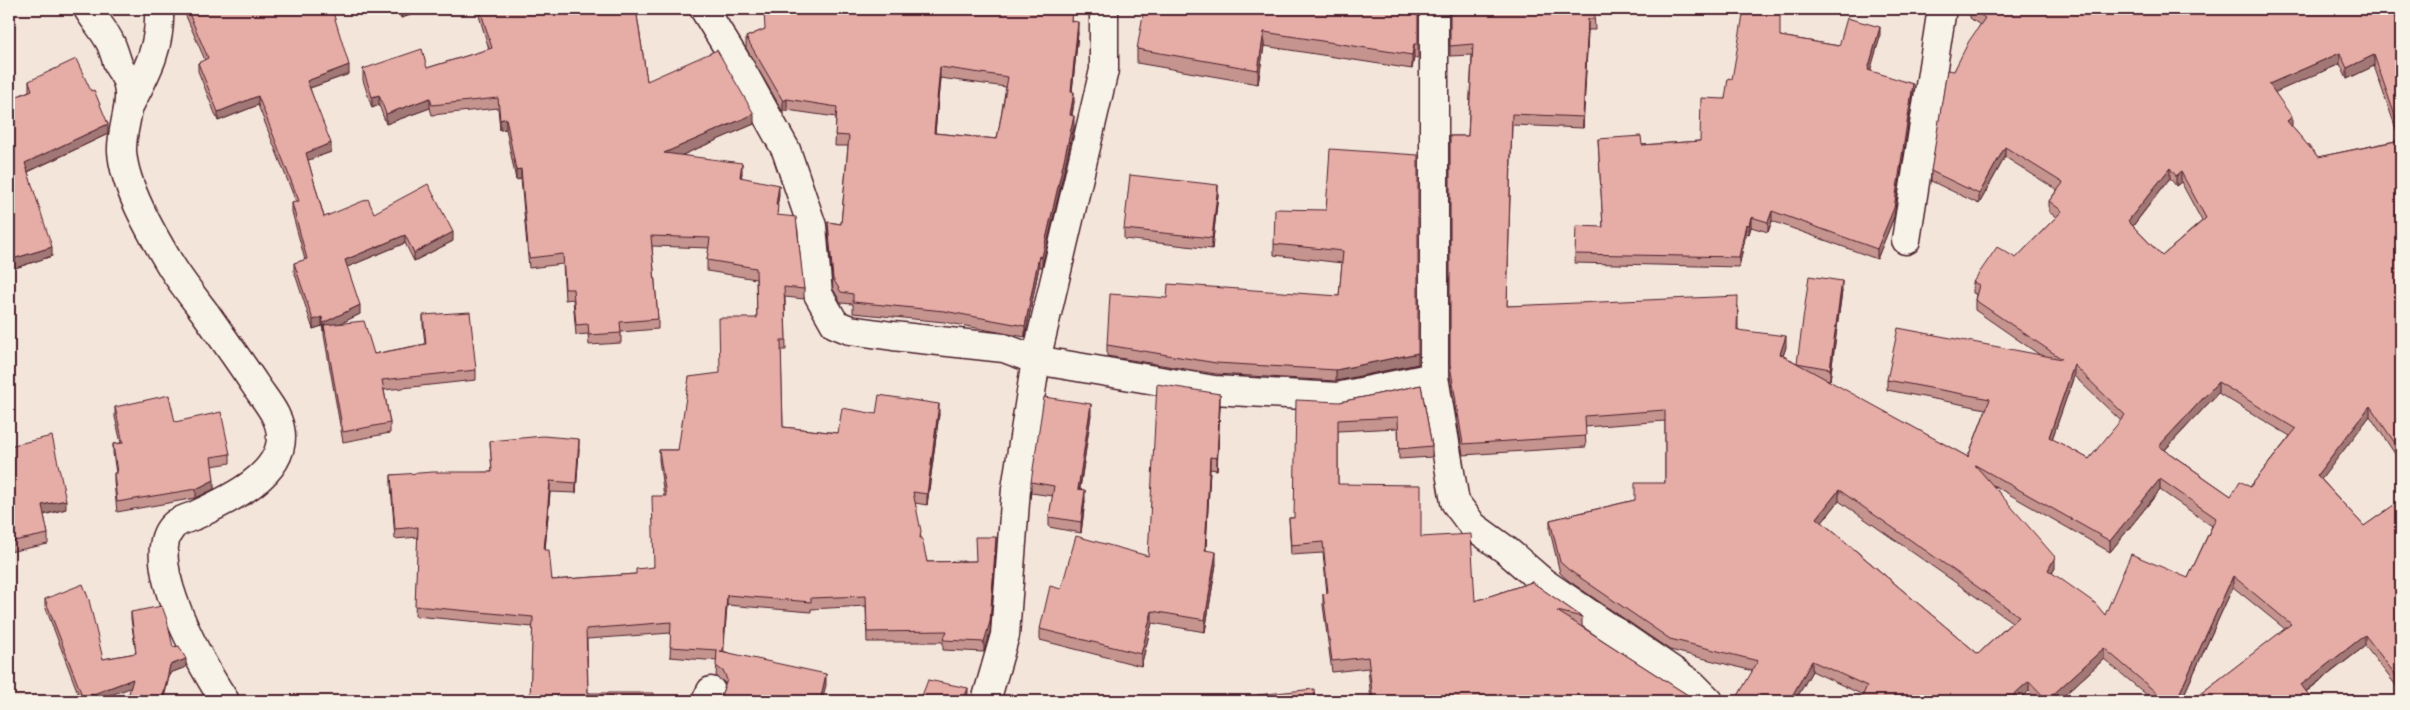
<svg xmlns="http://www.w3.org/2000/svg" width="2410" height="710" font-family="Pangolin,sans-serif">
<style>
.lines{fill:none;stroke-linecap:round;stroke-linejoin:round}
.street-casing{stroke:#4a1f2b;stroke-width:31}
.street{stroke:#f7f3e8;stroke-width:28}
.wall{fill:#c6948f;stroke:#4a1f2b;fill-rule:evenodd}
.shaded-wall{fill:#a17874;stroke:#4a1f2b}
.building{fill:#e6aca6;stroke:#4a1f2b;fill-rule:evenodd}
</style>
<rect width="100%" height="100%" fill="#f4e5db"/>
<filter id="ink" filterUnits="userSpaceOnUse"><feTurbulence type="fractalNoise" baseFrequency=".02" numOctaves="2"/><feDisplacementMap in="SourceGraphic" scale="10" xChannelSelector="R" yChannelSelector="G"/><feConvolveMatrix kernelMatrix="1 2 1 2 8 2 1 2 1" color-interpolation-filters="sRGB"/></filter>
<g filter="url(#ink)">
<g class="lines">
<defs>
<g id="street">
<path d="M88,9c7,12 17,22 23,35 3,7 5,15 8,23 3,5 6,9 8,14 7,23 -6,47 -5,70 2,35 30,83 48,113 11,18 24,34 36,50 17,24 34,48 50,72 10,15 25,31 25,51 0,39 -53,63 -83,77 -8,4 -20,6 -26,13 -31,34 32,143 53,174"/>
<polyline points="704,9 741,69 786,150 812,226 818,294 835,324 850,330 893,336 1004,348 1036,360 1214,390 1337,397 1434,377"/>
<polyline points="1434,9 1434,377 1455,502 1473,526 1506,550 1543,582 1692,684 1709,701"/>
<path d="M129,106c17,-33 32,-58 30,-97"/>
<polyline points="1906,240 1941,15 1940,9"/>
<polyline points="706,701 711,691"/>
<polyline points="986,701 1005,635 1016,489 1036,360 1104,70 1104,9"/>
</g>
</defs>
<use href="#street" class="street-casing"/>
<use href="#street" class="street"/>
</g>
<g class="wall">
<polygon points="183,9 332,9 349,74 310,88 331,152 308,160 324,217 374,213 453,241 414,261 405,243 347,267 360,314 339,324 374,354 425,344 423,325 423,315 476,370 476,380 384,390 390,423 390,433 343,442 324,335 324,331 323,331 322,326 313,329 294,271 294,263 305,260 292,212 292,203 296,202 258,105 218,121 198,71 198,63 205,60"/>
<polygon points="398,9 430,9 401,18"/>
<polygon points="477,9 636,9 647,81 754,124 682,155 742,173 741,177 779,195 777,205 778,215 804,289 804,299 785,297 786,350 781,350 783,427 838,433 876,414 939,414 927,505 915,503 921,538 927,562 976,561 996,547 990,632 984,652 943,650 943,642 867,642 866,606 811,609 811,612 727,605 723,651 826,685 720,698 725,685 724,682 716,677 717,661 670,657 671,633 587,639 588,693 654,701 530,701 533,627 415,616 418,537 395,539 391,485 391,475 492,472 490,441 579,449 576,493 550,492 545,550 552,580 636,574 654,567 664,496 659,460 659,450 678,450 720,373 757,318 756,279 707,271 707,260 709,248 652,246 658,319 658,329 621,332 621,343 589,345 588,334 576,335 573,299 565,300 563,264 529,268 521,179 516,180 506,129 500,130 498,108 432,115 430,108 386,124 379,105 372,108 363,80 363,69 427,68 489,49"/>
<path d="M770,9h303l-1,13 6,11 -6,58 2,11 -2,14 2,11 -32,140h-3l-14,70 -81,-15 -91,-9v-9l-12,-1 -8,-14 -5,-57v-10l13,2 7,-78h-13l1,-29 -49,-7 -4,2 -37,-64v-11l19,-8 5,-17zM940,78l66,9 -9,52 -62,-6z"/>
<polygon points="1418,9 1418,58 1414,58 1412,69 1264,46 1258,84 1137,63 1137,49"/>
<path d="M1474,9h120l1,21h-7l-5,98 -71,-3 -5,181h231v24l48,17 -3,9 14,7 45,-72 -12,89 -6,-1 144,78 18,-48 -99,-19v-10l153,-25 -65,-45v-10l1,-6 -3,-1v-11l43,-24 40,-41 -7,-5v-11l8,-11 -52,-33 -26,47 -48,-23v-10l23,-100 26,-46 -10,-7v-9h421l10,16v438l-31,-47 -49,63 43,47 36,-25 -2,-4v-10l3,-3v216l-3,-2v-10l-33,-42 -59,46 6,9h-121l94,-72 -52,-42 -52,114h-27l-50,-42 -46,42h-20l-9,-10 -10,10h-159l3,-6 -51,-24 -17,30h-60l18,-30 -83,-21 -101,-69 -9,-8 -10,-42v-11l85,-20 30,-17v-62l-80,6 1,20 -123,8 -13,-79v-240h18l4,-81 -22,1v-45l24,-1zM2340,64l7,15 27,-13 26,74 -82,17 -26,-30 -17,-35zM2170,178l6,8 5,-4 21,39 -40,35 -29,-30zM2074,376l47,45 -32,38 -37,-20zM2218,393l72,43 -40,51 -19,9 -66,-46zM1993,485l117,67 50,-62 52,36 -24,52 -83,37 -53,-42 3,-5zM1839,501l173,121 -34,32 -156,-132z"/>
<polygon points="1780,36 1839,46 1880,37 1870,70 1913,94 1894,217 1877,259 1772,221 1768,232 1751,227 1749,234 1746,233 1739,267 1575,263 1575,254 1603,227 1598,139 1642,145 1700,141 1725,99 1732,79"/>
<polygon points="29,81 108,134 28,172 52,256 9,270 9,100 29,91"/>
<polygon points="1218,195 1212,249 1124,239 1124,229"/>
<polygon points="1326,210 1418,364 1336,381 1216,374 1107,356 1107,345 1167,298 1339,296 1342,263 1274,255 1274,244"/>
<polygon points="1421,385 1432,446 1432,457 1399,459 1398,428 1338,431 1338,484 1421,537 1475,601 1532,582 1582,617 1582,627 1697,701 1371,701 1368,668 1332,672 1323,605 1323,594 1327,594 1323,553 1291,555 1289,518 1294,518 1340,402"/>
<polygon points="1220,406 1217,470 1210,469 1206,550 1216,564 1205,632 1152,623 1141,666 1040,640 1040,629 1061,589 1148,556"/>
<polygon points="115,407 175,422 230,454 230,463 212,466 214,489 196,498 117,512 114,482 114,473 116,473 113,453 113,444 121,443 115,417"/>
<polygon points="1091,415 1080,489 1085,501 1081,533 1049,527 1049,517 1053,496 1031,493 1031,482"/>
<polygon points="9,446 66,509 44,515 48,534 48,544 9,552"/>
<polygon points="45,599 103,659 136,653 131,619 131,612 173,647 186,667 170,673 163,701 127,701 131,687 94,701 81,701 45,606"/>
</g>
<g class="shaded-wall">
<polygon points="401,9 430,9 401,18"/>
<polygon points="1588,19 1588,30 1583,128 1583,117"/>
<polygon points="1078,22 1078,33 1071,102 1071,91"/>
<polygon points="1880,27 1880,37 1868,79 1868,70"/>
<polygon points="1264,32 1264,46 1258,84 1258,70"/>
<polygon points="1414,44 1414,58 1412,69 1412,55"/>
<polygon points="2340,53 2340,64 2269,95 2269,84"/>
<polygon points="2374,55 2374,66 2347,79 2347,68"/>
<polygon points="349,65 349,74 307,89 307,81"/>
<polygon points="940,67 940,78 934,144 934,133"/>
<polygon points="1913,84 1913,94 1894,217 1877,259 1877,249"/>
<polygon points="1074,92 1074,102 1070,126 1070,115"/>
<polygon points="379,95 379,105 372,108 372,97"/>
<polygon points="258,96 258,105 218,121 218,112"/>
<polygon points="430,98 430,108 386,124 386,114"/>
<polygon points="787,99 787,110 783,112 783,101"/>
<polygon points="754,114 754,124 664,163 664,153"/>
<polygon points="1074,116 1074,127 1042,267 1042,257"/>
<polygon points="2292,117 2292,128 2287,121"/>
<polygon points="506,118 506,129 500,130 500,120"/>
<polygon points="108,124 108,134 25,173 25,163"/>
<polygon points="331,143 331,152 306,161 306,153"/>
<polygon points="2005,147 2005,157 1979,204 1979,194"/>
<polygon points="742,163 742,173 740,188 740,177"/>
<polygon points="2170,168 2170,178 2128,232 2128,221"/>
<polygon points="521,169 521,179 516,180 516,170"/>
<polygon points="2181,172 2181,182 2176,186 2176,176"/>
<polygon points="779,185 779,195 776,215 776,205"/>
<polygon points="1218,185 1218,195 1212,249 1212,238"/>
<polygon points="1772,211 1772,221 1768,232 1768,222"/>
<polygon points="1751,217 1751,227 1749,234 1749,225"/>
<polygon points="1746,224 1746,233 1739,267 1739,257"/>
<polygon points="453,232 453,241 414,261 414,253"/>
<polygon points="405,235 405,243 345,268 345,260"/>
<polygon points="52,247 52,256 9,270 9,260"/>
<polygon points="1039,256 1039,267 1025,337 1025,326"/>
<polygon points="1842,281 1842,291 1830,380 1830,369"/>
<polygon points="360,305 360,314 325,331 324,325 324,331 323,331 323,323"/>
<polygon points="322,317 322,326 313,329 313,320"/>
<polygon points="1786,336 1786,347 1780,365 1780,354"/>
<polygon points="1418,353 1418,364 1336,381 1336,370"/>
<polygon points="2074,365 2074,376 2049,448 2049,437"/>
<polygon points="2218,382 2218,393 2159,456 2159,446"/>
<polygon points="1220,394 1220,406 1217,470 1217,458"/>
<polygon points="939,404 939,414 927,505 927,494"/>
<polygon points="1091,404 1091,415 1078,500 1078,489"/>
<polygon points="2370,406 2370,416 2317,485 2317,475"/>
<polygon points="579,439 579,449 576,493 576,483"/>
<polygon points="1210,457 1210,469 1205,562 1205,550"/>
<polygon points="2160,479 2160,490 2110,552 2110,541"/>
<polygon points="214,480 214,489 196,498 196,489"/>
<polygon points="550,481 550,492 544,560 544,550"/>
<polygon points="1085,490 1085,501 1081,533 1081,522"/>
<polygon points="1839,490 1839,501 1817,529 1817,518"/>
<polygon points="66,500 66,509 42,515 42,505"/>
<polygon points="996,537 996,547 990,632 984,652 984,642"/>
<polygon points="1216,552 1216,564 1205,632 1205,620"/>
<polygon points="2055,557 2055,568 2048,581 2048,570"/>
<polygon points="2233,576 2233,587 2181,701 2176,701"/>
<polygon points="727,595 727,605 723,661 723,651"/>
<polygon points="1152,611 1152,623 1141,666 1141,654"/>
<polygon points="2365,635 2365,646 2301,695 2301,685"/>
<polygon points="2104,648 2104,659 2058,701 2047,701 2047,700"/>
<polygon points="186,659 186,667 170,673 163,701 162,701 170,665"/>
<polygon points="1812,661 1812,671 1795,701 1789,701"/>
<polygon points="826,674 826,685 822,701 820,701"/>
<polygon points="133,679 133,687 94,701 83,701 83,698"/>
<polygon points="2029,681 2029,691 2019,701 2011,701 2011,697"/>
<polygon points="968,688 968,698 967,701 963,701"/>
<polygon points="2009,695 2009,701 2003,701"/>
</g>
<g class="building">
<polygon points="187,9 332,9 349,65 307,81 331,143 306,153 324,217 368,199 374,213 428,184 453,232 414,253 405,235 345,260 360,305 323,323 322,317 313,320 294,263 307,259 292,203 299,201 258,96 218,112 198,63 208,58"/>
<polygon points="480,9 636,9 647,81 717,50 754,114 664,153 742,163 740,177 779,185 776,205 778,205 777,215 796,217 804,289 784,287 786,340 781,340 783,427 838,433 842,408 876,414 879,395 939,404 927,494 913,492 921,531 920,538 922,538 927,562 976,561 975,537 996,537 990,622 984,642 943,640 947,631 867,632 866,596 811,598 811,602 727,595 723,651 720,651 826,674 820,701 716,701 720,698 727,680 724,672 716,666 717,650 670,647 671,622 586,629 588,693 654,693 654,701 568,701 530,699 533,617 415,606 418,527 395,529 391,475 433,472 492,472 490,441 543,436 579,439 576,483 550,481 544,550 549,550 552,580 636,574 636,569 654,567 652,496 666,496 659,450 678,450 689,377 720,373 719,318 757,318 756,268 707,260 710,238 651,236 658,319 620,322 621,333 589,335 588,324 576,325 573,289 565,289 563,254 529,258 521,169 516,170 506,118 500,120 498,98 432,105 430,98 386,114 379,95 372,97 363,69 422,49 427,68 492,48"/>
<path d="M771,9h301l-1,12 7,1 -7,69 3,1 -4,23 4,1 -32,141 -3,-1 -14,70 -81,-15 -91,-9v-8l-12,-2 -8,-13 -5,-57 13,2 8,-88 -14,-1 2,-28 -50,-8 -4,2 -37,-64 19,-8 -1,-17h7zM940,67l68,10 -11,62 -63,-6z"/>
<polygon points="1144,9 1418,9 1418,44 1414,44 1412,55 1264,32 1258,70 1137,49"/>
<path d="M1474,9h120l1,10h-7l-5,98 -71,-3 -5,192 231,-10 -1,34 49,6 -6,18 188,103 22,-58 -103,-19 11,-52 164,31 -87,-59 4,-15 -6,-3 24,-35 19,11 46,-47 -13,-10 14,-18 -58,-36 -26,47 -48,-23 16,-101 7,1 15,-30 16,-23 -13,-9h419l10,16v108l-27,-78 -27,13 -7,-15 -71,31 23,33 -5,4 31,36 83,-17v312l-31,-46 -53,69 47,51 37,-26v189l-3,-2 3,-5 -36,-47 -64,50 11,14 -2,2h-119l100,-77 -58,-48 -57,125h-22l5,-6 -55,-47 -57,52 -18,-19 -18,16 -2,-2 -6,6h-143l7,-15 -55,-25 -23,40h-54l23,-40 -88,-22 -101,-69 -9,-8 -10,-42 85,-20v-17h30v-73l-80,6 1,20 -123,8 -13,-79v-229h18l5,-92 -23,2v-35l24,-1zM2170,168l6,8 5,-4 25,46 -44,38 -34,-35zM2074,365l51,50 -36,44 -40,-22zM2218,382l78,47 -46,58 -10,-6 -9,15 -72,-50zM1975,465l135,76 50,-62 56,39 -28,60 -57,-24 -26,61 -10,-12 -47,-33 7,-13zM1839,490l180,126 -41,38 -161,-136z"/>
<polygon points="1744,9 1780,9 1780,36 1839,46 1847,18 1880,27 1868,70 1913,84 1894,208 1877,249 1772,211 1768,222 1751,217 1749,225 1746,224 1739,257 1575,254 1576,226 1603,227 1598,139 1641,136 1642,145 1700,141 1701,98 1725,99 1728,78 1732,79"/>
<polygon points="76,59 91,91 94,90 108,124 25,163 52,247 9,260 9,100 32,90 29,81"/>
<polygon points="1330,149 1418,155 1418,353 1336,370 1216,363 1107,345 1110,294 1167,298 1168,284 1339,296 1343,251 1274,244 1275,209 1326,210"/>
<polygon points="1130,175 1218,185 1212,238 1124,229"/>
<polygon points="1809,276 1842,281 1830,369 1797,363"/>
<polygon points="470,312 476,370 382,380 390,423 343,432 324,325 364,321 374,354 426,344 423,315"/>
<polygon points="1157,384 1220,394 1217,458 1210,457 1205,550 1216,552 1205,620 1152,611 1141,654 1040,629 1050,586 1061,589 1076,536 1148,556"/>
<polygon points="1421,385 1432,446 1399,449 1398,417 1338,420 1338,484 1421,485 1421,537 1471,534 1475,601 1532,582 1582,617 1557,611 1697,701 1426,701 1426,700 1410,701 1373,701 1368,657 1332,661 1323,594 1328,593 1323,542 1291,545 1289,518 1294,518 1296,400 1340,402"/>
<polygon points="169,395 175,422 221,412 230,454 211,457 214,480 196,489 117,502 114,473 117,473 113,444 123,443 115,407"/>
<polygon points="1044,397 1091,404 1078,489 1085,490 1081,522 1049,517 1054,486 1031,482"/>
<polygon points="52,436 66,500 42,505 48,534 9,542 9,446"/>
<polygon points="2401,484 2401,492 2398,487"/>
<polygon points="83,584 89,600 103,659 136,653 131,612 162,606 167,620 173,647 179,646 186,659 170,665 162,701 127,701 133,679 83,698 45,599"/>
<polygon points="928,680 968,688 963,701 920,701"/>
<polygon points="1314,689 1315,701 1258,701 1257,695"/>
</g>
</g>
<rect width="2410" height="710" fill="none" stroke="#f7f3e8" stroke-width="30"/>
<rect x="15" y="15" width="2380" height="680" fill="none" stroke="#4a1f2b" stroke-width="2" filter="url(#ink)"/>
</svg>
